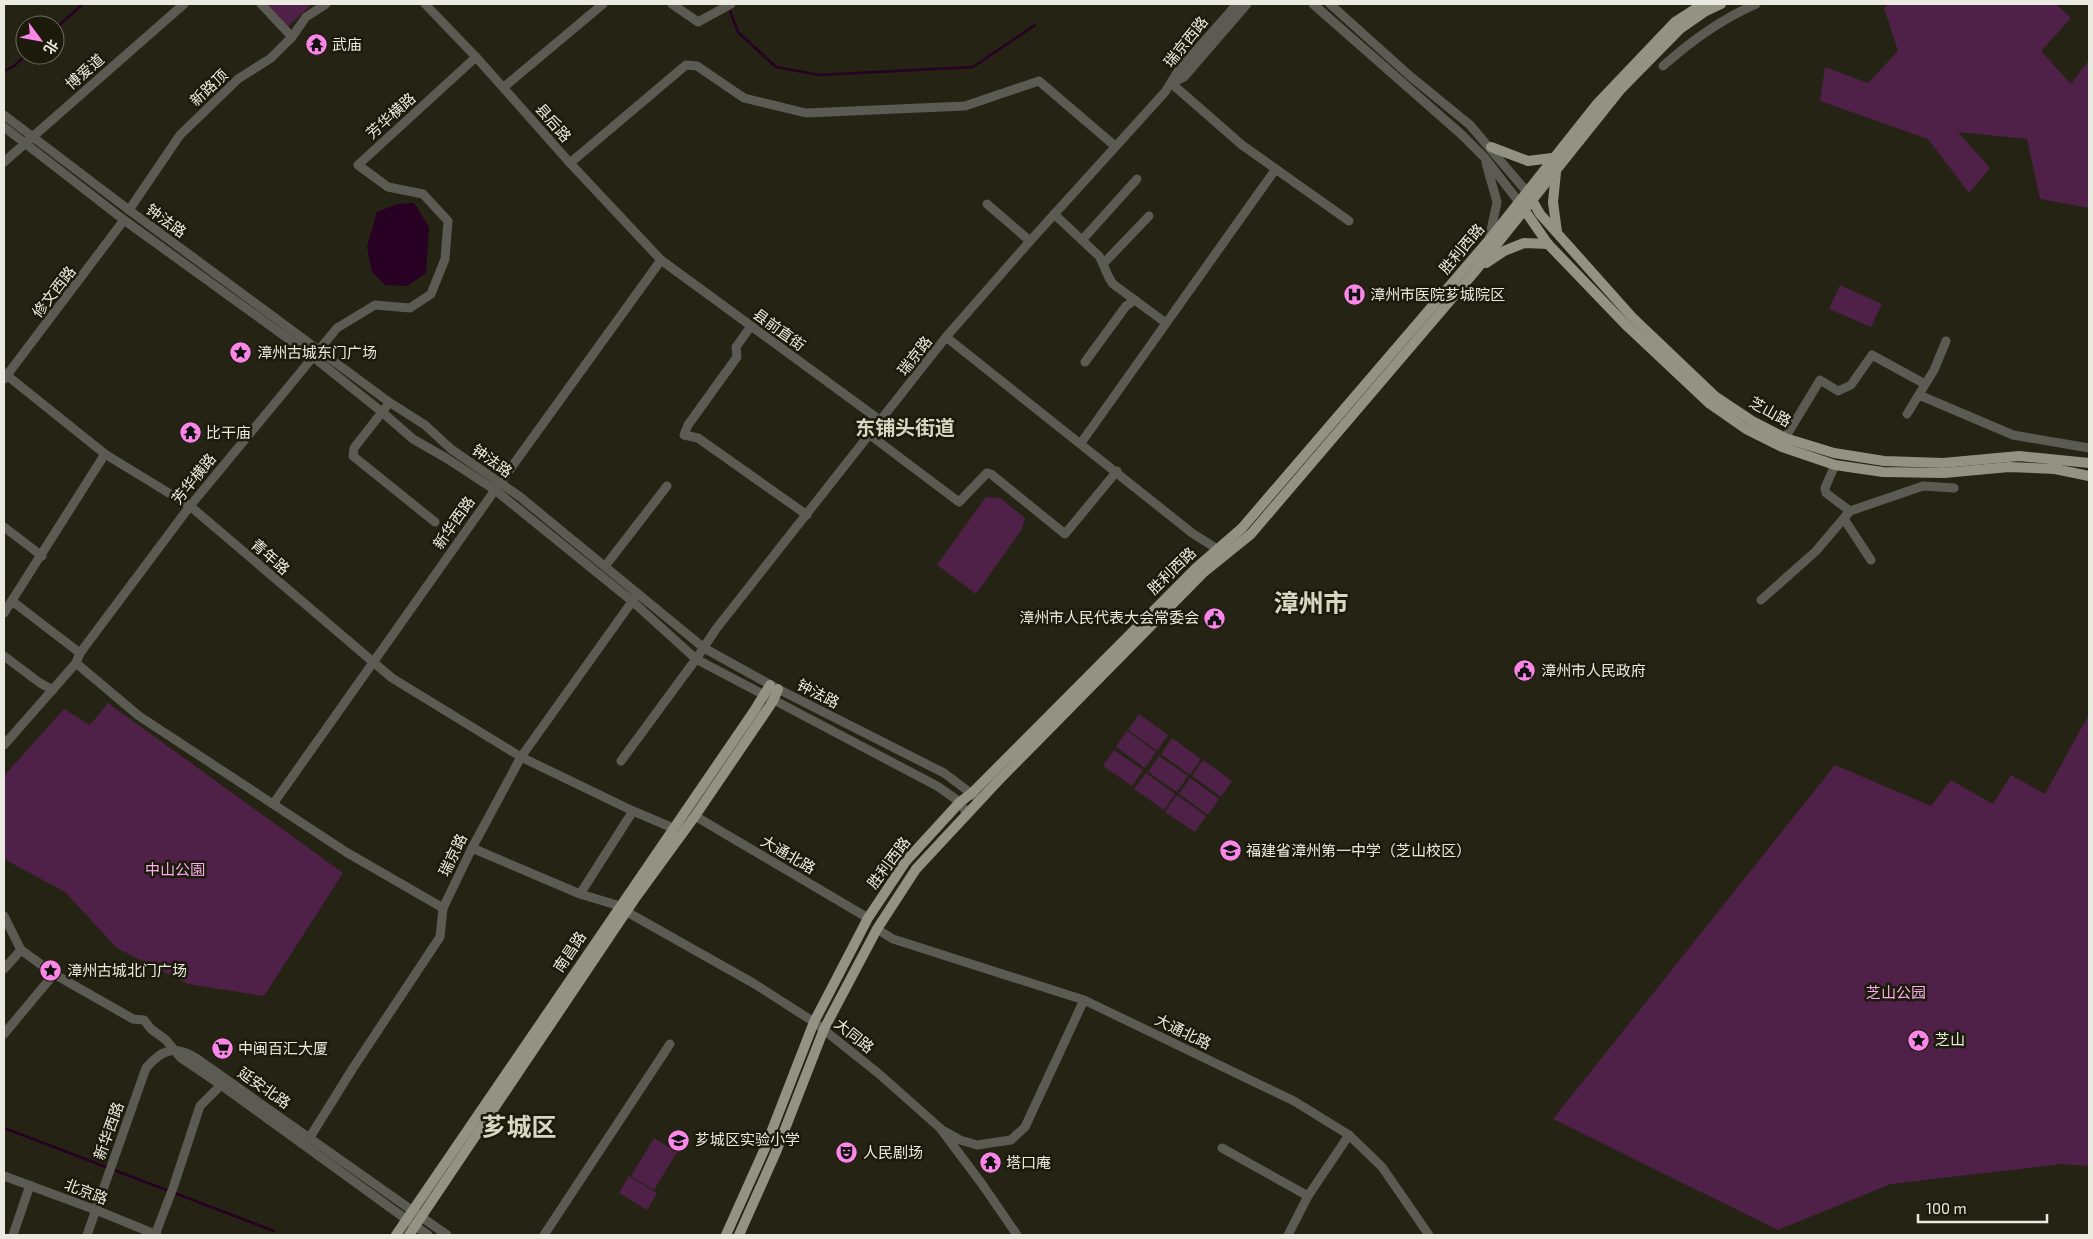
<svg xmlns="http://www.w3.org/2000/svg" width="2093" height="1239" font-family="'Exo 2','Noto Sans SC',sans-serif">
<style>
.green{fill:#4f2048}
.water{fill:#280023}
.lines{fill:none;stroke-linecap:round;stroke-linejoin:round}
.stream{stroke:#280023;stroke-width:2.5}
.minor{stroke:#5b5b53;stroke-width:9}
.major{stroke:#939283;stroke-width:10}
.labels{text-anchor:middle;stroke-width:5;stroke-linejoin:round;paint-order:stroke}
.street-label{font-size:15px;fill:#eaeae0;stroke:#1b1a0b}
.poi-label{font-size:15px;fill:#eaeae0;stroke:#1b1a0b;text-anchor:start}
.park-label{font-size:15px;fill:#fcaced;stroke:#1b1a0b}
.district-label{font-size:20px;font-weight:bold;fill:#d7d7c3;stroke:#1b1a0b}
.town-label{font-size:25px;font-weight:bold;fill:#d7d7c3;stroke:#1b1a0b}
</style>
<rect width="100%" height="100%" fill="#242314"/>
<g class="green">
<polygon points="266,4 312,4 286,28"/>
<polygon points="1889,4 2056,4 2071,18 2041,51 2071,84 2089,60 2089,208 2040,199 2027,139 1958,132 1990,168 1969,193 1928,139 1820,101 1825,67 1868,83 1898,51 1884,8"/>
<polygon points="1840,285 1882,304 1871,327 1829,309"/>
<polygon points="986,497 1000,498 1025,518 1022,529 976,594 937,565"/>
<polygon points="108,703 343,873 264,996 188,984 117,948 65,892 4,859 4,776 64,709 90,725"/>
<polygon points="1139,714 1168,735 1157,751 1128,730"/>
<polygon points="2089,714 2089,1166 2061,1164 1891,1184 1778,1230 1553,1119 1835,765 1931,806 1951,780 1993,804 2011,775 2045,794"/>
<polygon points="1127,731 1156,752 1145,768 1116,747"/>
<polygon points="1172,738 1201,759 1190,775 1161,754"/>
<polygon points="1114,750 1143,770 1132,786 1103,766"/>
<polygon points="1159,756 1188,776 1177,792 1148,772"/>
<polygon points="1203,760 1232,781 1221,797 1192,776"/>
<polygon points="1146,773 1175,794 1164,810 1134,789"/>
<polygon points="1190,778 1219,799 1208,815 1179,794"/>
<polygon points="1177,795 1206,816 1195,832 1165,812"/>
<polygon points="654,1138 677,1152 654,1190 631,1176"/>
<polygon points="629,1176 657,1193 647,1210 619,1193"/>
</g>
<polygon class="water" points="414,203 429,227 426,273 407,286 385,285 372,272 367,247 377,212 397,204"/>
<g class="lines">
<g class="stream">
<polyline points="728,6 738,32 776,67 819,75 973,67 1035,25"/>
<polyline points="55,29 83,4"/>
<polyline points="4,71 14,66 26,55"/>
<polyline points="4,1128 274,1231"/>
</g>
<g class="minor">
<polyline points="261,4 292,37"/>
<polyline points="425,4 476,57 570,163 661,260 881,421"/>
<polyline points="672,4 698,22 731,4"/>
<polyline points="1313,4 1461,134 1485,158 1519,202"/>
<polyline points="1330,4 1410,76 1470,125 1527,192"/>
<path d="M1663,66c28,-25 58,-47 93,-62"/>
<polyline points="1171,83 1242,145 1349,221"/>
<polyline points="1172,83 1184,77 1247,4"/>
<polyline points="504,87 603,4"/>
<polyline points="4,115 129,210 389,402 425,425 451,449 519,496 704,648 778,689 944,773 976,797"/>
<polyline points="4,127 124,220 312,356 382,412 413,439 446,458 495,490 632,601 696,659 937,786 960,802 967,814"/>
<polyline points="4,162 184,4"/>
<polyline points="570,163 686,65 697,66 744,98 806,113 965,106 1039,81 1115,146"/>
<polyline points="1486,163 1497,202 1489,240"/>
<polyline points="987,204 1030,241"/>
<polyline points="129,210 180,135 238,79 271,58 292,37 306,17 326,4"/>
<path d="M1054,214l45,42c6,10 7,19 14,28l53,39"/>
<polyline points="1082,240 1137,179"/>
<polyline points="1104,263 1149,216"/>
<polyline points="751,326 736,347 737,357 688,425 684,435 698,438 807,515"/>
<polyline points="946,337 1192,533 1222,552"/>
<polyline points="1085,362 1126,306 1135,300"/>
<polyline points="4,373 105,454 190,506 392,678 521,757 633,811 673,828"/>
<polyline points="4,379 124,220"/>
<polyline points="1919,395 2013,435 2089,448"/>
<polyline points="386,407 354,448 353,456 435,522"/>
<polyline points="1907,414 1934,370 1946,341"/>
<polyline points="870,435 959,502 987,473 991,474 1065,534 1117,471"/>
<polyline points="1785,438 1820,380 1838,391 1851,385 1872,355 1925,384"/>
<polyline points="1081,443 1275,170"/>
<polyline points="1835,465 1825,488 1826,493 1850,511"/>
<polyline points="1844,519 1871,560"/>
<polyline points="4,527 42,556"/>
<polyline points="606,565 667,486"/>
<polyline points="1761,600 1816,551 1850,511 1923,486 1954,488"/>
<polyline points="12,601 80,653"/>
<polyline points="4,613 105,454"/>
<polyline points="4,656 40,683 53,690"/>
<polyline points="76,663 139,716 346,852 443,908"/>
<polyline points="4,745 76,663 80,653 190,506 337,328 375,305 410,308 431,294 445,259 448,221 423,194 388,187 358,165 476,57"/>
<polyline points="621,761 696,659 716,629 946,337 1030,241 1165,92 1178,71 1237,4"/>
<polyline points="273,804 495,490 661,260"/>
<polyline points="695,816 868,918"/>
<polyline points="472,848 580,894 620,906"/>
<polyline points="580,894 633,811"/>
<polyline points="627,912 753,983 814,1022 878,1073 940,1128 982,1184 1017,1235"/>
<polyline points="4,916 21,950 54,974 133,1019 144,1020 151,1029 166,1040 181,1058 221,1085 428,1235"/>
<polyline points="877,929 893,939 1084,1000 1294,1101 1349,1135 1382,1167 1429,1235"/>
<polyline points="4,969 21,950"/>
<polyline points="4,1034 54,974"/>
<polyline points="944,1131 960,1140 977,1145 1011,1140 1025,1127 1084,1000"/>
<polyline points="310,1137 353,1068 440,937 443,908 472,848 521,757 636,596"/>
<polyline points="1222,1148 1308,1196"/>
<polyline points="4,1176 96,1210 157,1235"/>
<polyline points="13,1235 30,1185"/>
<path d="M87,1235l59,-167c16,-19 29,-23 50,-10l251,177"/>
<polyline points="155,1235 173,1188 200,1106 221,1085"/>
<polyline points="544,1235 670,1044"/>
<polyline points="1288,1235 1308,1196 1349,1135"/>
</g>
<g class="major">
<polyline points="1491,147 1528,161 1552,158"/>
<polyline points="1556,172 1553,202 1557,232"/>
<polyline points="1529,195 1540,214 1632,317 1716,397 1752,421 1785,438 1834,453 1884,461 1943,463 2019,456 2089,463"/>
<polyline points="1521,205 1548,244 1625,324 1710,404 1746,429 1782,447 1835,465 1883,472 1944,473 2009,467 2055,469 2089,476"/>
<polyline points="1486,263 1504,251 1524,243 1548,244"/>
<polyline points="396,1235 754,711 770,685"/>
<polyline points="409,1235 636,897 695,816 773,701 778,689"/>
<polyline points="726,1235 765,1148 814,1022 868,918 906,861 960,802 972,793 1197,567 1242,528 1489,240 1596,105 1675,22 1703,4"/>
<polyline points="739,1235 776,1152 824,1029 877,929 916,869 997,782 1204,572 1251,534 1477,269 1621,89 1680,29 1706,11 1721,4"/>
</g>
</g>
<defs>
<symbol id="temple-disc" viewBox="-11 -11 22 22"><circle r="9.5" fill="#fa87e7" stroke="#1b1a0b"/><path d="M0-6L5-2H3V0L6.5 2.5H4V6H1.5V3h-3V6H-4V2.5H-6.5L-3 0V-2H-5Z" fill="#111"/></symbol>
<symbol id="hospital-disc" viewBox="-11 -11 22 22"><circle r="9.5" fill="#fa87e7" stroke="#1b1a0b"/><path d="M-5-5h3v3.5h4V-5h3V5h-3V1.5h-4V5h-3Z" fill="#111"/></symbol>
<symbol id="sight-disc" viewBox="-11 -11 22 22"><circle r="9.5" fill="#fa87e7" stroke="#1b1a0b"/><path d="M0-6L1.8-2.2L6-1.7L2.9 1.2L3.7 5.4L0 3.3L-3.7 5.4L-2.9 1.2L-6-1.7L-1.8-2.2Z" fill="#111"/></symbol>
<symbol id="civic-disc" viewBox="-11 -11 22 22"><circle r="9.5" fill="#fa87e7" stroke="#1b1a0b"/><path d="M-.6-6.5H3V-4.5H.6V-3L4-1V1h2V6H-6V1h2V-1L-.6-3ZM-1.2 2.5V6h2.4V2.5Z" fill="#111"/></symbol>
<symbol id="school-disc" viewBox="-11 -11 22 22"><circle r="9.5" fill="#fa87e7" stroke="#1b1a0b"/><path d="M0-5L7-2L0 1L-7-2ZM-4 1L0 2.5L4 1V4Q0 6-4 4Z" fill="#111"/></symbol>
<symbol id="supermarket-disc" viewBox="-11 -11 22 22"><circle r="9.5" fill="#fa87e7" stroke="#1b1a0b"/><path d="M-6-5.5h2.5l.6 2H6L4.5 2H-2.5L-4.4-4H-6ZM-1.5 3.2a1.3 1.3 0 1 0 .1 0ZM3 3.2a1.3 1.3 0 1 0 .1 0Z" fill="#111"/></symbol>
<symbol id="theatre-disc" viewBox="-11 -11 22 22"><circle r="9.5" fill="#fa87e7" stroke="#1b1a0b"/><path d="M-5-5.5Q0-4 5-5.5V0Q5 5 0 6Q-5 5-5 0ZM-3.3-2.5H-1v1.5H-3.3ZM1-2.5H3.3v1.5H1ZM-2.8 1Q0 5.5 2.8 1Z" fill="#111"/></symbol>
</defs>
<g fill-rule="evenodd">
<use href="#temple-disc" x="304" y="32" width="25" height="25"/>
<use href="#hospital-disc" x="1342" y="282" width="25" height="25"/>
<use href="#sight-disc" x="228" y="340" width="25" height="25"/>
<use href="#temple-disc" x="178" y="420" width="25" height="25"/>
<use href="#civic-disc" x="1202" y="606" width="25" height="25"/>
<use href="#civic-disc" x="1512" y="658" width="25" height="25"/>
<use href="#school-disc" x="1218" y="838" width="25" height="25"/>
<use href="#sight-disc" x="38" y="958" width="25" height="25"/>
<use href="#sight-disc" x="1906" y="1028" width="25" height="25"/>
<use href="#supermarket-disc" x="210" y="1036" width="25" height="25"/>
<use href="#school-disc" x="666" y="1128" width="25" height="25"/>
<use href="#theatre-disc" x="834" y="1140" width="25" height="25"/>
<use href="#temple-disc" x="978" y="1150" width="25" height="25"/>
</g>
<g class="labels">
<g class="street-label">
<text transform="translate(1186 42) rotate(-51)" y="5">瑞京西路</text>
<text transform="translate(85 72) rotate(-41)" y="5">博爱道</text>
<text transform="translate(209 88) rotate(-43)" y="5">新路顶</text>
<text transform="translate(391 116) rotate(-42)" y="5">芳华横路</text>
<text transform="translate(553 123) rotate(49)" y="5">县后路</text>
<text transform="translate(166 221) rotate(36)" y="5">钟法路</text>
<text transform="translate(1462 249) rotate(-50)" y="5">胜利西路</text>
<text transform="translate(54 292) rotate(-52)" y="5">修文西路</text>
<text transform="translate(779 330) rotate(36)" y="5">县前直街</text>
<text transform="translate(915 356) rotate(-52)" y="5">瑞京路</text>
<text transform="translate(1770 412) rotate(29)" y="5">芝山路</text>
<text transform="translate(492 461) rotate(35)" y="5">钟法路</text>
<text transform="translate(194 479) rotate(-51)" y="5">芳华横路</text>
<text transform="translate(454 523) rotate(-55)" y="5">新华西路</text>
<text transform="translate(270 557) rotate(41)" y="5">青年路</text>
<text transform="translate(1172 571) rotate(-44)" y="5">胜利西路</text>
<text transform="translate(818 694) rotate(27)" y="5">钟法路</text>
<text transform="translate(453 855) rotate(-64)" y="5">瑞京路</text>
<text transform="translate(788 855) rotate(30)" y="5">大通北路</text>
<text transform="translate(889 863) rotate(-53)" y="5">胜利西路</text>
<text transform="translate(570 952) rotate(-56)" y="5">南昌路</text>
<text transform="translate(1183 1032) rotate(26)" y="5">大通北路</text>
<text transform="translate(854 1036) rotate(39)" y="5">大同路</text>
<text transform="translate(264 1088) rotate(35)" y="5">延安北路</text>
<text transform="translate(109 1131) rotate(-70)" y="5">新华西路</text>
<text transform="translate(86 1192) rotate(21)" y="5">北京路</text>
</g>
<g class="poi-label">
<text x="332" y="50">武庙</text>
<text x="1370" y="300">漳州市医院芗城院区</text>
<text x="257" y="358">漳州古城东门广场</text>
<text x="206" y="438">比干庙</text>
<text x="1199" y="623" text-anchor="end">漳州市人民代表大会常委会</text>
<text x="1541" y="676">漳州市人民政府</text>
<text x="1246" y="856">福建省漳州第一中学（芝山校区）</text>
<text x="67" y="976">漳州古城北门广场</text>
<text x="1935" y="1045">芝山</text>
<text x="238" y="1054">中闽百汇大厦</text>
<text x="695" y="1145">芗城区实验小学</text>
<text x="863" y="1158">人民剧场</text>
<text x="1006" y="1168">塔口庵</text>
</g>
<g class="park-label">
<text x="175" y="875">中山公園</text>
<text x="1896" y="998">芝山公园</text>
</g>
<g class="district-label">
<text x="905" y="435">东铺头街道</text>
</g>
<g class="town-label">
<text x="1311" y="612">漳州市</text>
<text x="519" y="1136">芗城区</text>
</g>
</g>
<rect width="2093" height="1239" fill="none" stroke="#eaeae0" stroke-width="10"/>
<g transform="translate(40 40) rotate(122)"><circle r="24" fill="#1b1a0b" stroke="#6e6d60"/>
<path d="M0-4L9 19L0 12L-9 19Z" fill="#fa87e7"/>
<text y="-8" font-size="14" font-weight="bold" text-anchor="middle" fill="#eaeae0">北</text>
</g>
<path d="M1918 1214v8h129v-8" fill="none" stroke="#eaeae0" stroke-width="2.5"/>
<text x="1926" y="1214" font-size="15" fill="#eaeae0" stroke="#1b1a0b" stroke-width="4" paint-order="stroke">100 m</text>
</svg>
